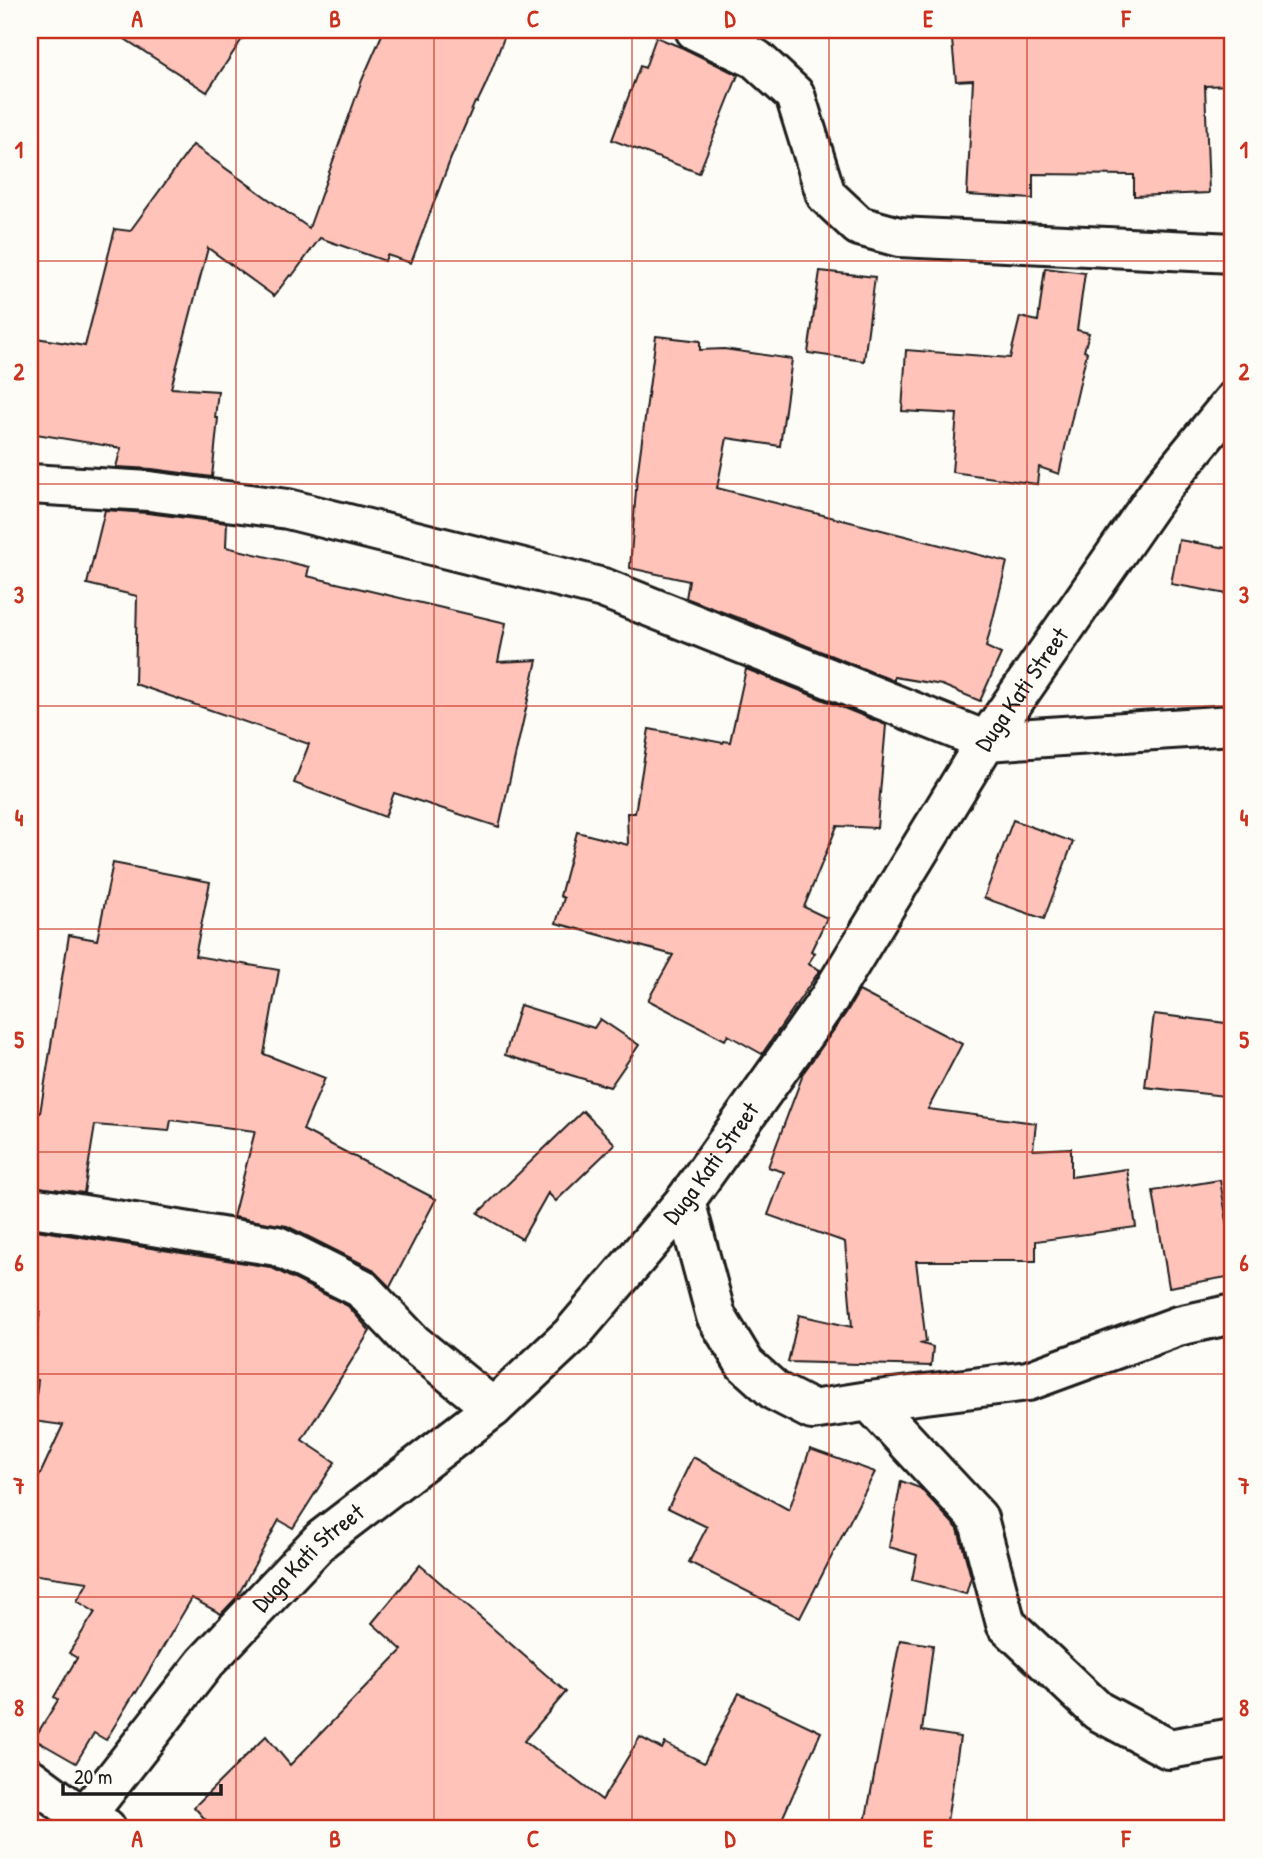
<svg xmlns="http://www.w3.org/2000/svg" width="1263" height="1858" font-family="'Patrick Hand',sans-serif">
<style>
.building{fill:#ffc3ba;stroke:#1c1c1c;stroke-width:2}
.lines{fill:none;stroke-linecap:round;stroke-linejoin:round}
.minor-casing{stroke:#1c1c1c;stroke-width:44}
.minor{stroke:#fdfcf7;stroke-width:38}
.grid{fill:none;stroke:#c8321e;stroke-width:2;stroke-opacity:0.55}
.labels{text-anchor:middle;stroke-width:5;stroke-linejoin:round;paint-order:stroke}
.street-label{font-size:24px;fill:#1c1c1c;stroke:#fdfcf7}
.neatline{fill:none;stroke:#c8321e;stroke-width:2.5}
.grid-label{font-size:23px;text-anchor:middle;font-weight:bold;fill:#c8321e}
</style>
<rect width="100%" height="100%" fill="#fdfcf7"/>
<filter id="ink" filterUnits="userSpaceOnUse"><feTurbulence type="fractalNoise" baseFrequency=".0143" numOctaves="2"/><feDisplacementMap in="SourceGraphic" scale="14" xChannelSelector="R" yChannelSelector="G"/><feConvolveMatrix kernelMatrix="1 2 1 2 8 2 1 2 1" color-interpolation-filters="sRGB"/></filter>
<g filter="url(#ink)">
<g class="building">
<polygon points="111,30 248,30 207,92"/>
<polygon points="384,30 507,30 486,84 477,103 475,102 451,158 411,263 387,255 385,261 320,238 292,276 290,275 274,296 208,248 171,388 218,391 215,418 218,418 212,477 152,469 116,467 121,448 30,433 30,337 85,346 115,229 130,231 193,145 309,228 362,80"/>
<polygon points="951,30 1231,30 1231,85 1205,86 1209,193 1134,196 1134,175 1033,174 1033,199 967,195 973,80 956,81"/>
<polygon points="656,37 683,48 738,75 699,173 612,140 640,66 645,68"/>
<polygon points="1045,268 1085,273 1077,330 1089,333 1084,351 1087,352 1059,474 1039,467 1037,484 952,472 957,414 902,411 906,350 1010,358 1020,317 1038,321"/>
<polygon points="820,271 875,277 864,361 808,353"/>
<polygon points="656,336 700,341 700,350 724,349 792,359 780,446 727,438 717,488 1007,562 986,647 1001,654 980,701 942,685 894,677 894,681 746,621 746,620 733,616 686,598 689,581 630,568 637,477"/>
<polygon points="105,510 147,513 227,523 226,547 309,567 307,576 506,623 498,662 537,660 499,827 394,793 385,817 294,783 309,744 135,684 137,596 87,584"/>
<polygon points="1179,540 1233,549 1233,595 1171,584"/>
<polygon points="746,669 886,725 877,828 837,826 804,907 827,918 811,951 815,953 808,964 820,970 762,1054 728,1035 725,1040 648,1000 673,955 556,923 564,898 560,896 577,832 628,845 627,813 635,813 649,729 723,743 724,741 730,742"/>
<polygon points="1013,820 1073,842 1044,919 984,898"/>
<polygon points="113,863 210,882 195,956 279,970 264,1054 325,1078 303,1130 436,1199 390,1287 371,1268 287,1226 233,1217 255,1131 171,1120 169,1131 95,1125 84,1193 30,1186 30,1111 40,1113 69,935 97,940"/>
<polygon points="859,991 962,1044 928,1109 1036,1123 1033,1150 1071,1148 1071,1177 1127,1169 1136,1227 1036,1241 1036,1261 916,1261 926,1342 919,1343 933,1347 931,1366 788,1362 799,1315 852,1327 845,1242 768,1215 784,1172 768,1167 802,1077 801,1076 846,1013"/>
<polygon points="520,1005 594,1028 600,1019 639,1045 610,1087 505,1055"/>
<polygon points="1154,1014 1233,1024 1233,1097 1145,1087"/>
<polygon points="583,1111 615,1144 556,1201 548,1193 522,1239 478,1213"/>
<polygon points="1220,1180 1233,1257 1233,1276 1169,1287 1153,1191"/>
<polygon points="30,1229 270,1267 348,1306 370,1331 302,1440 335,1462 293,1528 279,1520 237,1597 221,1614 192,1598 136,1693 135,1692 106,1740 94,1733 76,1763 34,1739 58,1700 54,1697 77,1658 69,1653 95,1612 77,1601 88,1582 30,1574 30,1496 63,1425 33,1421 38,1380 30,1379 40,1312 30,1311"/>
<polygon points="810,1449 875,1472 800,1618 689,1562 707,1527 668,1508 693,1457 789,1510"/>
<polygon points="901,1481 920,1488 958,1529 971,1577 966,1594 912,1580 917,1555 889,1547"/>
<polygon points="420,1565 566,1692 524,1741 602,1800 640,1737 662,1749 665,1743 704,1763 739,1693 821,1732 778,1828 213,1828 194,1807 266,1736 290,1765 402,1650 372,1623"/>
<polygon points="900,1640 933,1645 922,1731 960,1737 946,1828 864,1828"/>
</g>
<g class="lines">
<defs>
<g id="minor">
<polyline points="695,30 756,59 795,95 826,195 859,226 899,237 1233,253"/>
<polyline points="30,484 149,491 288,509 603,588 986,741 1233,725"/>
<polyline points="685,1201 716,1316 745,1364 775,1391 812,1410 869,1401 1028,1381 1178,1326 1233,1314"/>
<polyline points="30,1207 72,1213 277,1246 361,1288 413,1343 493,1408"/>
<polyline points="869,1401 978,1518 1006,1624 1098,1711 1169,1749 1233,1738"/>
<polyline points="30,1778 84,1818 106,1828"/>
<path id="s1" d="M76,1828l129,-165 117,-124 171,-131 78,-73 114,-134 143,-201 158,-259 175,-252 72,-88"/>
</g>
</defs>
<use href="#minor" class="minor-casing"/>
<use href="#minor" class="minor"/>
</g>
</g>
<path class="grid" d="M236,30v1798M434,30v1798M632,30v1798M829,30v1798M1027,30v1798M30,261h1203M30,484h1203M30,706h1203M30,929h1203M30,1152h1203M30,1374h1203M30,1597h1203"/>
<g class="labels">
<g class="street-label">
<text dy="8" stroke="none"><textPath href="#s1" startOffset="1491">Duga Kati Street</textPath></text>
<text dy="8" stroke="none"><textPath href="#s1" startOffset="924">Duga Kati Street</textPath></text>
<text dy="8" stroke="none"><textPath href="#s1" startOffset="357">Duga Kati Street</textPath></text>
</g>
</g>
<rect width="1263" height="1858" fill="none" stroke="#fdfcf7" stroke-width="77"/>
<path d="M63 1784v10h158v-10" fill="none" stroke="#1c1c1c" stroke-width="3.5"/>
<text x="74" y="1784" font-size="21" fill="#1c1c1c" stroke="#fdfcf7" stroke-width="5" paint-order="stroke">20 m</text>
<rect x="38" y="38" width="1186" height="1782" class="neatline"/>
<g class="grid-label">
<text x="137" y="27">A</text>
<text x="335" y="27">B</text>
<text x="533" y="27">C</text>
<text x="730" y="27">D</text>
<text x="928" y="27">E</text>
<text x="1126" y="27">F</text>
<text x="19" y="158">1</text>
<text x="1244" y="158">1</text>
<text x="19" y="380">2</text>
<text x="1244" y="380">2</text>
<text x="19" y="603">3</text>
<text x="1244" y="603">3</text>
<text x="19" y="826">4</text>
<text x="1244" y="826">4</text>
<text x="19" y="1048">5</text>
<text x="1244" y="1048">5</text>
<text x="19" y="1271">6</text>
<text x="1244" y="1271">6</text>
<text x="19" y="1494">7</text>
<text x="1244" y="1494">7</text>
<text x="19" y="1716">8</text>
<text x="1244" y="1716">8</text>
<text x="137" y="1847">A</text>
<text x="335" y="1847">B</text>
<text x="533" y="1847">C</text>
<text x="730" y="1847">D</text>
<text x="928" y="1847">E</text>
<text x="1126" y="1847">F</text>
</g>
</svg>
